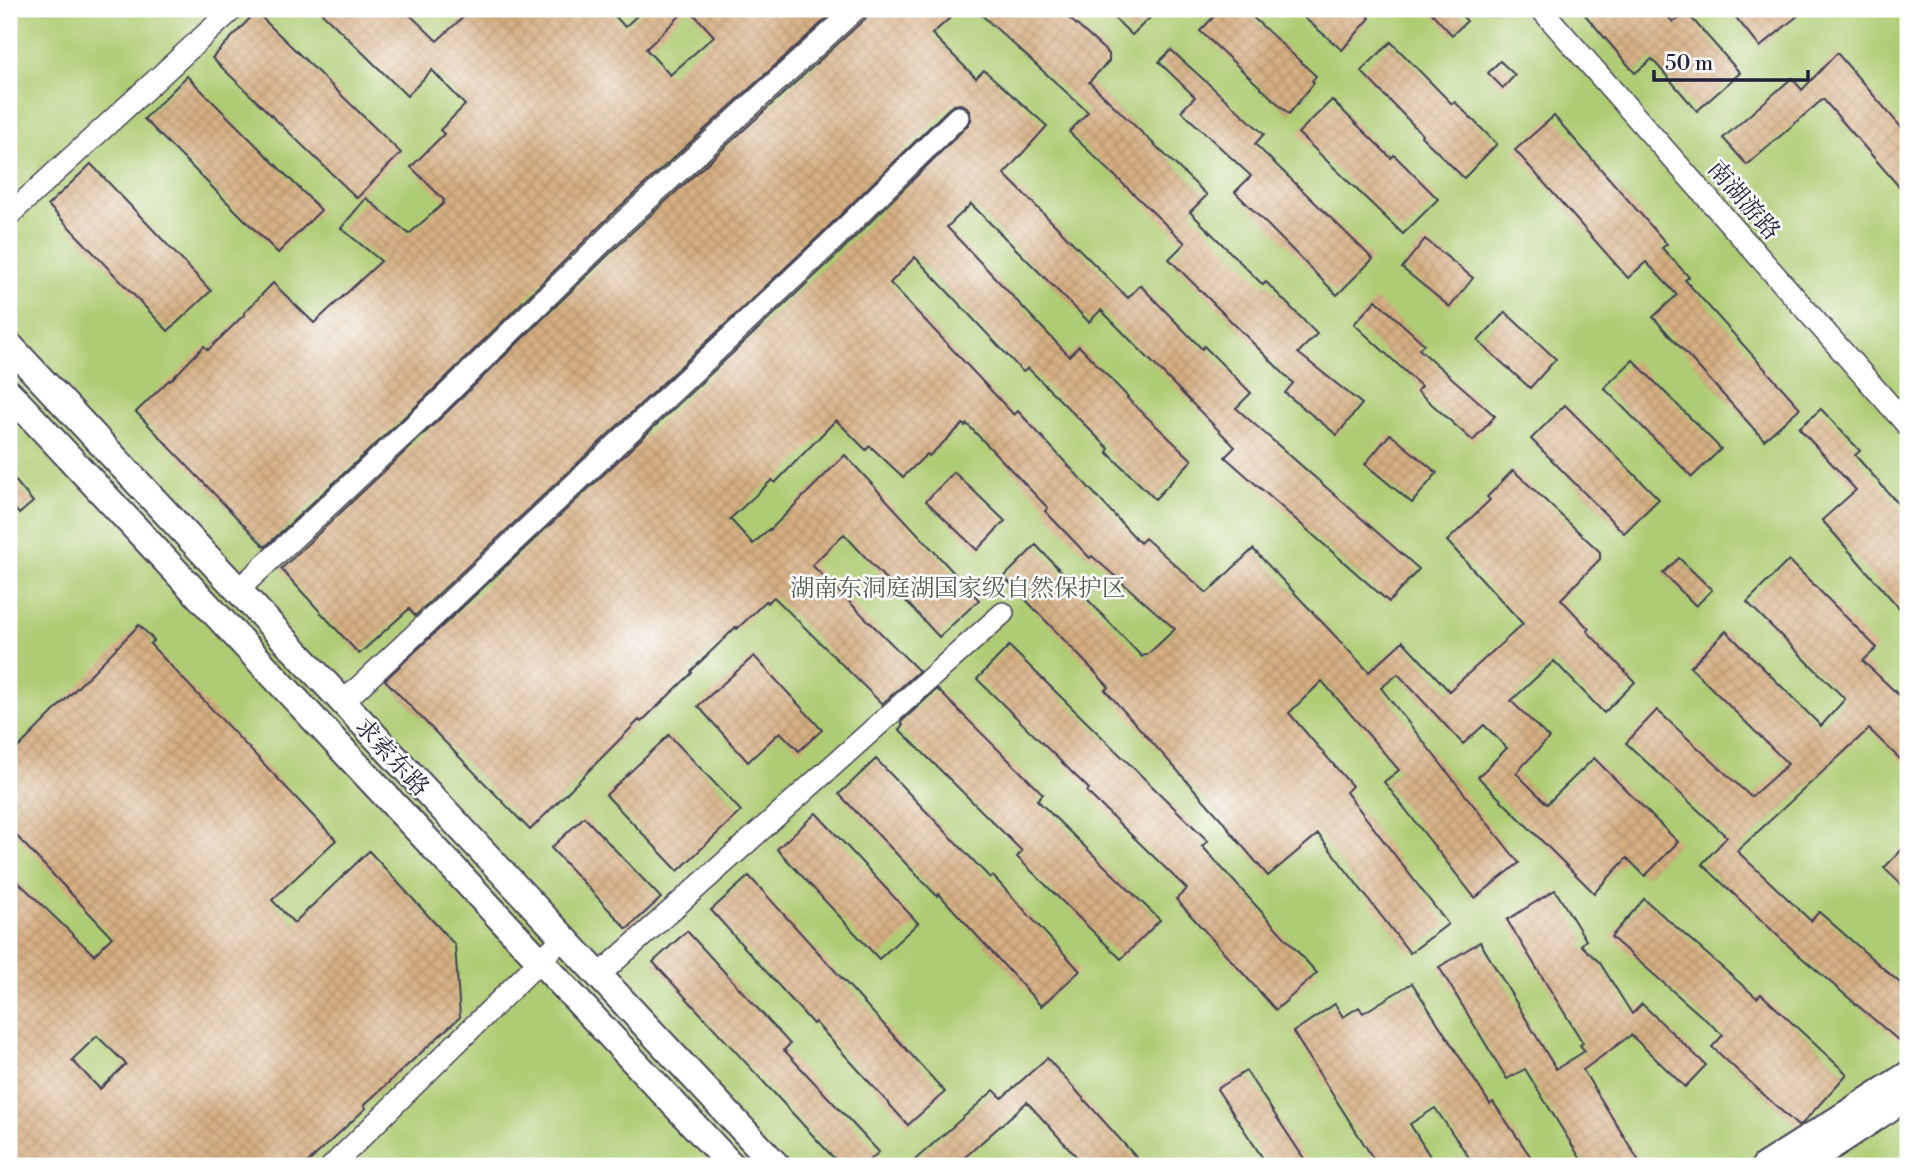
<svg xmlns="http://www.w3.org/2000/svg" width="1917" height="1175" font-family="'Libre Bodoni','Noto Serif SC',serif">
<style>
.green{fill:#aecc73;stroke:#687757;stroke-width:2}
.building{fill:url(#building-cross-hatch);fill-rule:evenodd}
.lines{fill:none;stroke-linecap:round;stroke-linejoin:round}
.minor-casing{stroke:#424154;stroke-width:24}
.major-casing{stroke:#424154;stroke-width:30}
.minor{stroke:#fff;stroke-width:21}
.major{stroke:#fff;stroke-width:26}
.labels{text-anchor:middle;stroke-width:5;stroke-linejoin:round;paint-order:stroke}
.street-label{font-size:24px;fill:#22223b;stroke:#fff}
.park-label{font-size:24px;fill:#535e4f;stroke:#fff}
</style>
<defs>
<pattern id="building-cross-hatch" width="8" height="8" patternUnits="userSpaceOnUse" patternTransform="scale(1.75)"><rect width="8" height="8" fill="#d6af82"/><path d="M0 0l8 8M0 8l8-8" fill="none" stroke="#b79671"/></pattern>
</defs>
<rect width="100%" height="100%" fill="#fff"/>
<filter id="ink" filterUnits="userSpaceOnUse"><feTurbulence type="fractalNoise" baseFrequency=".0143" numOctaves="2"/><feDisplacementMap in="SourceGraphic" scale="14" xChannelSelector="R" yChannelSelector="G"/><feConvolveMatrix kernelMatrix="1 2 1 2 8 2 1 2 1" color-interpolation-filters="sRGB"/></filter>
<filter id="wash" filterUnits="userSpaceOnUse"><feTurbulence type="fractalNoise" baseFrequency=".00686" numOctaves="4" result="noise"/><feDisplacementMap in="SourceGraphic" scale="28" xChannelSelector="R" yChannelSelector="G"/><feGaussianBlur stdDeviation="1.57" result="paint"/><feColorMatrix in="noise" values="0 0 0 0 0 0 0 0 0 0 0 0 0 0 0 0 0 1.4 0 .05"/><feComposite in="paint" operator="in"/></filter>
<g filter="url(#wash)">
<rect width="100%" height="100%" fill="#faeee0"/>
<rect class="green" x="9" y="9" width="1899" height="1157"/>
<g id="blocks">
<g class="building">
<polygon points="318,9 404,9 437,41 472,9 609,9 625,27 644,9 687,9 646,49 670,75 714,36 689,9 837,9 613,213 429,394 265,547 136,412 169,380 170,381 204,346 208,350 245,314 244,313 273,283 314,323 350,290 381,261 341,228 366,198 409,234 443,204 444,200 411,167 444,134 440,130 465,105 432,70 407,96"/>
<polygon points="869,9 960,9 932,34 976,78 984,70 1047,126 1004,174 1128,298 1140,285 1202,349 1204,346 1251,393 1236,408 1419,569 1389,602 1225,457 1235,447 1101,310 1089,322 971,204 947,227 1069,356 1079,346 1128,397 1127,398 1192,460 1155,499 1107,452 1109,449 1028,368 1023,372 915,257 890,283 1014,415 1018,411 1140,543 1145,538 1207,593 1253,549 1369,672 1403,641 1449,691 1523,624 1447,541 1490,500 1487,497 1513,470 1600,552 1600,559 1561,599 1589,629 1587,631 1635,682 1604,713 1554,661 1511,701 1549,738 1516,773 1547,804 1594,758 1678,842 1645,876 1627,858 1594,893 1478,777 1507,748 1484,725 1463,744 1398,674 1381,688 1519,863 1475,898 1384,782 1399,770 1322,681 1289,713 1352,786 1346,792 1448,924 1410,953 1318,834 1268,876 1228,829 1229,828 1105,690 1109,687 1004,577 1036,545 1142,657 1146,654 1147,655 1175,629 1092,556 1090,558 1045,511 1048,508 967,424 965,426 963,424 929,456 927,454 903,477 870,446 866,450 836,420 775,483 772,480 730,519 753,544 769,529 770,530 845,455 979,600 939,637 844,534 812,565 919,671 882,704 774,597 767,603 766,601 737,629 736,627 691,671 692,673 641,722 639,720 530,830 385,680 835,257 967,126 971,120 970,113 967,107 961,104 954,105 949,108 817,238 415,616 409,609 359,654 281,569 447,412 631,233 865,19"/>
<polygon points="975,9 1059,9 1109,54 1109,61 1089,82 1207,195 1190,212 1263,285 1266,282 1317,334 1298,353 1362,404 1337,435 1285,393 1293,383 1169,259 1185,243 1069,132 1088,112"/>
<polygon points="1105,9 1159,9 1132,35"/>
<polygon points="1221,9 1244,9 1316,76 1312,81 1314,83 1289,114 1200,31"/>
<polygon points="1294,9 1358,9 1370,18 1342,50"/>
<polygon points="1428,9 1456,9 1467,21 1452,35"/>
<polygon points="1580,9 1661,9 1673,22 1688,14 1740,73 1697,111 1652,59 1635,73"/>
<polygon points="1729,9 1806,9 1760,47"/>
<polygon points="256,12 401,153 357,198 212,58"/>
<polygon points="1391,42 1452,104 1455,102 1497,144 1464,178 1421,136 1422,134 1361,71"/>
<polygon points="1171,50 1264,134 1255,144 1373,259 1337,295 1235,192 1251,176 1181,111 1195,97 1159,62"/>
<polygon points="1837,53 1908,135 1908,197 1823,99 1747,165 1723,138 1792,78 1802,90"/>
<polygon points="1500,61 1515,75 1503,88 1488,73"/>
<polygon points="187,76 321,210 278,253 144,119"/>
<polygon points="1332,100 1391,158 1394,155 1438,199 1403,234 1298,133"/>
<polygon points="1554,116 1667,244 1662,248 1689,277 1685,280 1800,408 1764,440 1653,317 1677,295 1646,262 1628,278 1515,150"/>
<polygon points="91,164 211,291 168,331 48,205"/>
<polygon points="1425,239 1473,278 1450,307 1402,268"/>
<polygon points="1376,300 1424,344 1419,349 1495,416 1473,441 1417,391 1421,386 1354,324"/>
<polygon points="1505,312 1556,359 1530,388 1478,341"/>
<polygon points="1633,360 1721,449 1692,477 1604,388"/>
<polygon points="1565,405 1659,499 1624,533 1531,439"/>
<polygon points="1821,409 1860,451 1855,455 1908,515 1908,618 1822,520 1856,490 1799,428"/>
<polygon points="1390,434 1437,473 1412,503 1365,464"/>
<polygon points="954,472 1005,521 977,550 926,501"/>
<polygon points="9,473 33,502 19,514 9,501"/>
<polygon points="1679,558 1712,590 1696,606 1663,573"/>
<polygon points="1789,560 1877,648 1863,661 1908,704 1908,767 1869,729 1737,851 1811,921 1819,912 1908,990 1908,1027 1898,1040 1794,951 1702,864 1727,837 1626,743 1657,710 1751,797 1788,764 1690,667 1726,631 1821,726 1845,699 1747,602"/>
<path d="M139,625l15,15 -4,4 186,196 -64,60 22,23 75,-72 86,94 5,72 -96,88 2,3 -62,58h-282l-13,-13v-280l85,82 18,-18 -103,-109v-71zM97,1036l29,28 -26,25 -28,-29z"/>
<polygon points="1009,646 1208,841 1202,846 1317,973 1276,1010 1176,899 1187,889 1087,792 1089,789 977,679"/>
<polygon points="754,656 822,730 799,751 780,732 748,762 698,706"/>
<polygon points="937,689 1043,794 1037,800 1160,920 1121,959 1017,857 1022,851 899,729 903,725 901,722"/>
<polygon points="669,735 741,811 678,871 606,795"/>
<polygon points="876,759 990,878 993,876 1080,971 1041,1006 939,894 937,896 839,794"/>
<polygon points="816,813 918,923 879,959 777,849"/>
<polygon points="584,817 661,898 627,929 551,848"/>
<polygon points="1908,843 1908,891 1884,868"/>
<polygon points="749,876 945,1092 908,1125 815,1022 813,1024 711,910"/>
<polygon points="1555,890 1586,940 1581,945 1600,963 1632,1014 1642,1004 1706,1065 1685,1087 1631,1035 1583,1070 1642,1166 1585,1166 1525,1069 1507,1079 1439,967 1480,942 1556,1069 1585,1051 1580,1045 1583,1043 1507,920"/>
<polygon points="1644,899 1757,998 1761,994 1847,1074 1801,1125 1798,1126 1712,1047 1723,1035 1611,937"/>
<polygon points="687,931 790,1044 784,1050 879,1152 863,1166 841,1166 653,962"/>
<polygon points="1412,983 1490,1104 1493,1102 1537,1166 1475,1166 1435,1108 1410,1124 1431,1158 1417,1166 1378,1166 1293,1032 1335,1004 1343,1017 1359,1007 1363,1013"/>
<polygon points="1047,1058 1144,1166 1085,1166 1027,1102 955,1166 908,1166 994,1090 1002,1098"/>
<polygon points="1246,1071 1309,1166 1268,1166 1217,1089"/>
</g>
</g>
</g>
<g filter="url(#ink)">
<use href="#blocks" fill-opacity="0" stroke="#424154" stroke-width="2"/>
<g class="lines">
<defs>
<g id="minor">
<polyline points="1541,9 1908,426"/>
<polyline points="9,215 233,9"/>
<polyline points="238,590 438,403 622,223 856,9"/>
<polyline points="342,703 826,247 958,117"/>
<polyline points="598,976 1003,613"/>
<polyline points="332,1166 563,938"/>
</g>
<g id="major">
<polyline points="9,345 777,1166"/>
<polyline points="9,393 732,1166"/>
<polyline points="1765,1166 1908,1075"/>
<polyline points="1801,1166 1908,1096"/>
</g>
</defs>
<use href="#minor" class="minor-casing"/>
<use href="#major" class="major-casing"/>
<use href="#minor" class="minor"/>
<use href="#major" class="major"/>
</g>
</g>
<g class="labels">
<g class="street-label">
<text transform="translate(1744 200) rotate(49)" y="8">南湖游路</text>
<text transform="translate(392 757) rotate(47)" y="8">求索东路</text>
</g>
<g class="park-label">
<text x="958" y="596">湖南东洞庭湖国家级自然保护区</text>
</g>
</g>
<rect width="1917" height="1175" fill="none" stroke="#fff" stroke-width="35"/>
<path d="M1654 70v10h154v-10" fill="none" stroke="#22223b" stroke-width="3.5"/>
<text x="1665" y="70" font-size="21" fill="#22223b" stroke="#ffffff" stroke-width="5" paint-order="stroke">50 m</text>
</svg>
